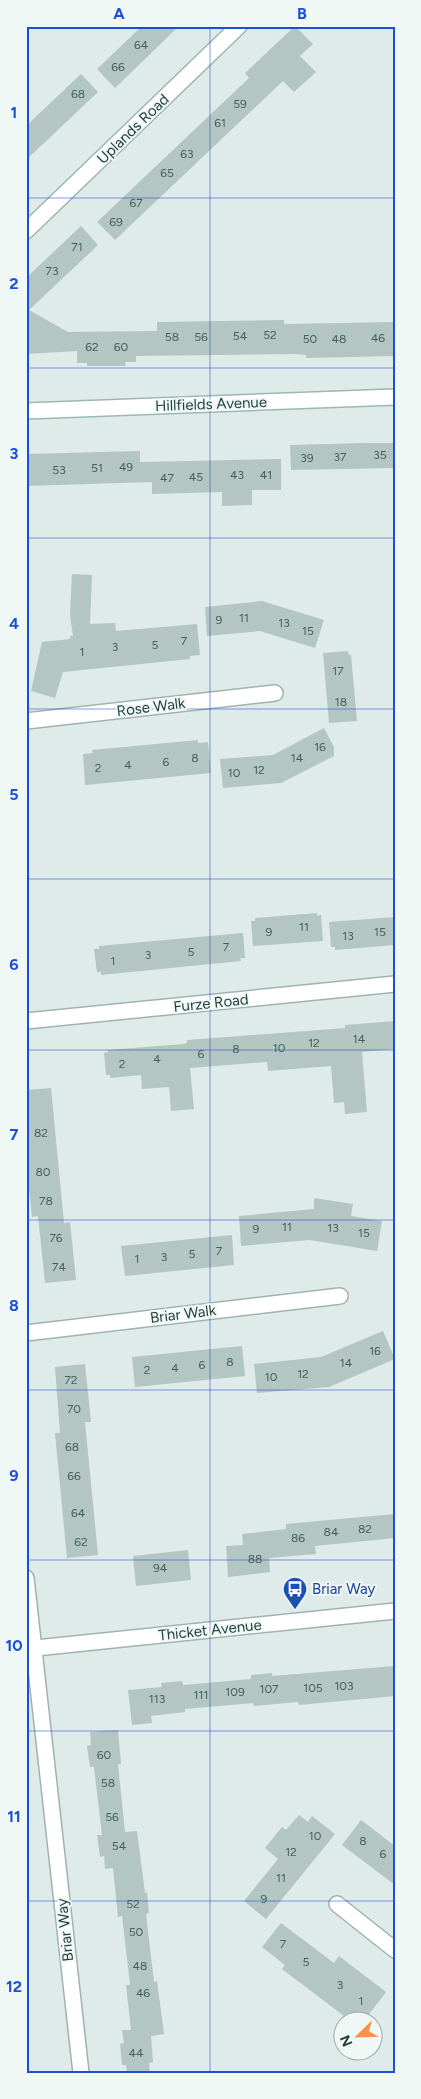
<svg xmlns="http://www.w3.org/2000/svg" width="421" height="2099" font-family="Figtree,sans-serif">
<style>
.building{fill:#b3c6c1}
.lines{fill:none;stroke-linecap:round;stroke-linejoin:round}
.street-casing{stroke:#a1b3b0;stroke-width:18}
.secondary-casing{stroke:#9cb8b2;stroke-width:18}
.street{stroke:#fff;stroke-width:15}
.secondary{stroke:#fff;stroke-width:15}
.grid{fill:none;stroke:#1d4ed8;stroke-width:1;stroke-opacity:0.55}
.labels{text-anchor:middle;stroke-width:4;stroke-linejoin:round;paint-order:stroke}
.number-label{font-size:12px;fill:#435f5b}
.street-label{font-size:15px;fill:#1e3d39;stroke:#eff8f5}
.transit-label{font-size:15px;fill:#164399;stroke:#eff8f5;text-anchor:start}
.neatline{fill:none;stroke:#1d4ed8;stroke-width:2}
.grid-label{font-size:16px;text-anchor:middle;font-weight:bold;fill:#1d4ed8}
</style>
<rect width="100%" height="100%" fill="#deebe8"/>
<g class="building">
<polygon points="142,26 179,26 115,88 97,69"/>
<polygon points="295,26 313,44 300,56 316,72 294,92 283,81 115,240 97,222 249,78 245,73"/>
<polygon points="81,74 98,92 26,160 26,126"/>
<polygon points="81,226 98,245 29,310 68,332 157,331 157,322 284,320 284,324 395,322 395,356 306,358 306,355 295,354 136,356 136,362 125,362 126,366 87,366 87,363 77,363 77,351 26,354 26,278"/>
<polygon points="364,443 395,443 395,468 291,470 290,445"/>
<polygon points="140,451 140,462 281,459 281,490 252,490 252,505 222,506 222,492 152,494 152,482 26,486 26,454"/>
<polygon points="72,574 92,575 90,624 115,623 116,631 197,624 200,655 190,656 190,659 63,672 55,698 31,691 42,642 70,639 70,636 73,636 70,615"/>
<polygon points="262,601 324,620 315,648 260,631 207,636 205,607"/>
<polygon points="348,651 349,655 351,655 357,721 329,723 323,653"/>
<polygon points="324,728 334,747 334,756 281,783 223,788 220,759 273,755"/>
<polygon points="198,740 198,743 208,742 211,773 85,785 83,754 93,753 92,750"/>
<polygon points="317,913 317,916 321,915 323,941 253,946 251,921 255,921 255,918"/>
<polygon points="395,917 395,945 335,950 335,947 331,947 329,922"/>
<polygon points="243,933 245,958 240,958 241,961 101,975 101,972 97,972 94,949 99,949 99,946"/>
<polygon points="395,1021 395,1049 362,1052 367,1112 345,1114 344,1102 334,1103 331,1066 268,1071 267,1062 190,1068 194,1109 171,1111 169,1087 142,1089 141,1075 110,1078 110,1075 106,1075 104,1053 108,1052 108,1050 183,1044 187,1043 187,1040 345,1028 345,1025"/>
<polygon points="51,1088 64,1223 70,1222 76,1280 45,1283 38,1216 32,1217 26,1157 26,1090"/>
<polygon points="314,1198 353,1204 351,1216 382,1221 377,1251 310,1240 241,1246 239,1216 314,1209"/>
<polygon points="232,1235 234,1265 125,1276 121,1246"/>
<polygon points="383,1331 395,1359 329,1387 257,1393 254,1364 321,1357"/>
<polygon points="242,1346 245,1376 135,1387 132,1357"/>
<polygon points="85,1364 91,1422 85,1422 98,1555 67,1558 55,1433 60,1433 55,1367"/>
<polygon points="395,1514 395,1538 315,1546 316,1554 269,1558 270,1572 228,1577 226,1546 243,1545 242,1534 286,1529 286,1524"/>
<polygon points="188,1550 191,1580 136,1586 133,1556"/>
<polygon points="395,1666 395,1696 299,1705 298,1702 254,1706 253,1703 185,1709 185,1712 151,1716 152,1723 132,1725 128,1690 162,1687 161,1683 182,1681 183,1685 251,1679 251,1675 272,1673 272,1676"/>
<polygon points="118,1730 121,1764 118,1764 125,1832 137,1831 145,1893 147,1892 149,1913 146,1914 154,1982 157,1981 164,2034 151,2036 153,2062 149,2063 150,2073 127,2073 126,2065 122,2065 120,2044 124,2043 122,2030 131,2030 126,1985 130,1985 126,1950 122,1916 118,1917 113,1868 105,1869 104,1856 100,1857 97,1835 102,1835 94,1767 90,1767 87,1746 91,1745 90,1732"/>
<polygon points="299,1815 308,1822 312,1816 335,1834 266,1919 244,1901 278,1859 265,1848 282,1827 286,1830"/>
<polygon points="361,1820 395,1846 395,1885 342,1845"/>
<polygon points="281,1923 334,1963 339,1956 386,1992 363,2022 352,2022 282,1969 285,1965 262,1947"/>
</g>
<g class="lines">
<defs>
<g id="street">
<polyline points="26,231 239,26"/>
<polyline points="26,721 275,693"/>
<polyline points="26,1021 395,984"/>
<polyline points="26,1333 340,1296"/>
<polyline points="26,1578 81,2073"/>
<polyline points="26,1649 395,1611"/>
<polyline points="337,1904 395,1950"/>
</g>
<polyline id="secondary" points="26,411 395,397"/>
</defs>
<use href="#street" class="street-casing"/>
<use href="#secondary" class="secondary-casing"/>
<use href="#street" class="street"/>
<use href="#secondary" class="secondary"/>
</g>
<path class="grid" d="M210,26v2047M26,198h369M26,368h369M26,538h369M26,709h369M26,879h369M26,1050h369M26,1220h369M26,1390h369M26,1560h369M26,1731h369M26,1901h369"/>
<defs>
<symbol id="bus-pin" viewBox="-11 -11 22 30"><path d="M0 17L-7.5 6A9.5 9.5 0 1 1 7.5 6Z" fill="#1a4fb4" stroke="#eff8f5"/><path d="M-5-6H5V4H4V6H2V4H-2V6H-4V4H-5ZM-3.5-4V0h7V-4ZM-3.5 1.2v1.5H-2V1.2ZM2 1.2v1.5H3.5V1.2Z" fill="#fff"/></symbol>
</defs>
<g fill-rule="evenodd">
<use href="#bus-pin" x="281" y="1575" width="28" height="38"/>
</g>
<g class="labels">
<g class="number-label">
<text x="141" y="49">64</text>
<text x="118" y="71">66</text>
<text x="78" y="98">68</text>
<text x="240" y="108">59</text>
<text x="220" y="127">61</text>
<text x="187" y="158">63</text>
<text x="167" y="177">65</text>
<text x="136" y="207">67</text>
<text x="116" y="226">69</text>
<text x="77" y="251">71</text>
<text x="52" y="275">73</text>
<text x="270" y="339">52</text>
<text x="240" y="340">54</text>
<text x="172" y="341">58</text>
<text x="201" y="341">56</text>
<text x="378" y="342">46</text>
<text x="310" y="343">50</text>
<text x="339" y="343">48</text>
<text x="92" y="351">62</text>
<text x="121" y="351">60</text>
<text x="380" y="459">35</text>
<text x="340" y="461">37</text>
<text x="307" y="462">39</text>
<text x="126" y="471">49</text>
<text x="97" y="472">51</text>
<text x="59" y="474">53</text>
<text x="237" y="479">43</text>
<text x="266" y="479">41</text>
<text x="196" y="481">45</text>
<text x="167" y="482">47</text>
<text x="244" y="622">11</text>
<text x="219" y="624">9</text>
<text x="284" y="627">13</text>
<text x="308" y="635">15</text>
<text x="184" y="645">7</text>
<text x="155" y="649">5</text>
<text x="115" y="651">3</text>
<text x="82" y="656">1</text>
<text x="338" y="675">17</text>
<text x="341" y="706">18</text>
<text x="320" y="751">16</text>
<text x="195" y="762">8</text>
<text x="297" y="762">14</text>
<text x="166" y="766">6</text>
<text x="128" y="769">4</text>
<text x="98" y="772">2</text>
<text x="259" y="774">12</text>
<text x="234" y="777">10</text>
<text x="304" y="931">11</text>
<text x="269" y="936">9</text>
<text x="380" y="936">15</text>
<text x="348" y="940">13</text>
<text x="226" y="951">7</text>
<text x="191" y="956">5</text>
<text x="148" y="959">3</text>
<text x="113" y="965">1</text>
<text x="359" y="1043">14</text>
<text x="314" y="1047">12</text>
<text x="279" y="1052">10</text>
<text x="236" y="1053">8</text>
<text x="201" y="1058">6</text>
<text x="157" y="1063">4</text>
<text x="122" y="1068">2</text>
<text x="41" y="1137">82</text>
<text x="43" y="1176">80</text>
<text x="46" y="1205">78</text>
<text x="287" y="1231">11</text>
<text x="333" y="1232">13</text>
<text x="256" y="1233">9</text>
<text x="364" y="1237">15</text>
<text x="56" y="1242">76</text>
<text x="219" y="1255">7</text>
<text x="192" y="1258">5</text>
<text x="164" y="1261">3</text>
<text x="137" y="1263">1</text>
<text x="59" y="1271">74</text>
<text x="375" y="1355">16</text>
<text x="230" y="1366">8</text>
<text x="346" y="1367">14</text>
<text x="202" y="1369">6</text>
<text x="175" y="1372">4</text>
<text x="147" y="1374">2</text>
<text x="303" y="1378">12</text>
<text x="271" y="1381">10</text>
<text x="71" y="1384">72</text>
<text x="74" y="1413">70</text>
<text x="72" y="1451">68</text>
<text x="74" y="1480">66</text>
<text x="78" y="1517">64</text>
<text x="365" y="1533">82</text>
<text x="331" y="1536">84</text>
<text x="298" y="1542">86</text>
<text x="81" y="1546">62</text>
<text x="255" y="1563">88</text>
<text x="160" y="1572">94</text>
<text x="344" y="1690">103</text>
<text x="313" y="1692">105</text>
<text x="269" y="1693">107</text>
<text x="235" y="1696">109</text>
<text x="201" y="1699">111</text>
<text x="157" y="1703">113</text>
<text x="104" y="1759">60</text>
<text x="108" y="1787">58</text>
<text x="112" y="1821">56</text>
<text x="315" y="1840">10</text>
<text x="363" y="1845">8</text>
<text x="119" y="1850">54</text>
<text x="291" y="1856">12</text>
<text x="383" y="1858">6</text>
<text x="281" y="1882">11</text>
<text x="264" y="1903">9</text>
<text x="133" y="1908">52</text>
<text x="136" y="1936">50</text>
<text x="283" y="1948">7</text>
<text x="306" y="1966">5</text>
<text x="140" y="1970">48</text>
<text x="340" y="1989">3</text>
<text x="143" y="1997">46</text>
<text x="361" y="2005">1</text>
<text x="136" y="2057">44</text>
</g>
<g class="street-label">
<text transform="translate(133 129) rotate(-44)" y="5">Uplands Road</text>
<text transform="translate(211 404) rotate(-2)" y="5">Hillfields Avenue</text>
<text transform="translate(151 707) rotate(-7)" y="5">Rose Walk</text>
<text transform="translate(211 1003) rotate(-6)" y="5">Furze Road</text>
<text transform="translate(183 1314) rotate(-7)" y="5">Briar Walk</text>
<text transform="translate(210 1630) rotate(-6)" y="5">Thicket Avenue</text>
<text transform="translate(65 1930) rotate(-96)" y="5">Briar Way</text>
</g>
<g class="transit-label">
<text x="312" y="1594">Briar Way</text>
</g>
</g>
<rect width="421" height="2099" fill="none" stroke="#eff8f5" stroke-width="55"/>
<g transform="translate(358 2036) rotate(247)"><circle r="24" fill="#eff8f5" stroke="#9badaa"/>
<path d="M0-4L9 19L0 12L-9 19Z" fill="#ff9049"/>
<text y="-8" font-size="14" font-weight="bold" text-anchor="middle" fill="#1e3d39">N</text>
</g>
<rect x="28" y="28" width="366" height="2044" class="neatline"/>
<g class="grid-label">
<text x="119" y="19">A</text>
<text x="302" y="19">B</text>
<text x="14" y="118">1</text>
<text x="14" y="289">2</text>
<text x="14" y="459">3</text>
<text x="14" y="629">4</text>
<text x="14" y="800">5</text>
<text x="14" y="970">6</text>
<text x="14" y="1140">7</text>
<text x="14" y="1311">8</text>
<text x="14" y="1481">9</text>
<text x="14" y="1651">10</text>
<text x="14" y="1822">11</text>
<text x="14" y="1992">12</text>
</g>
</svg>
